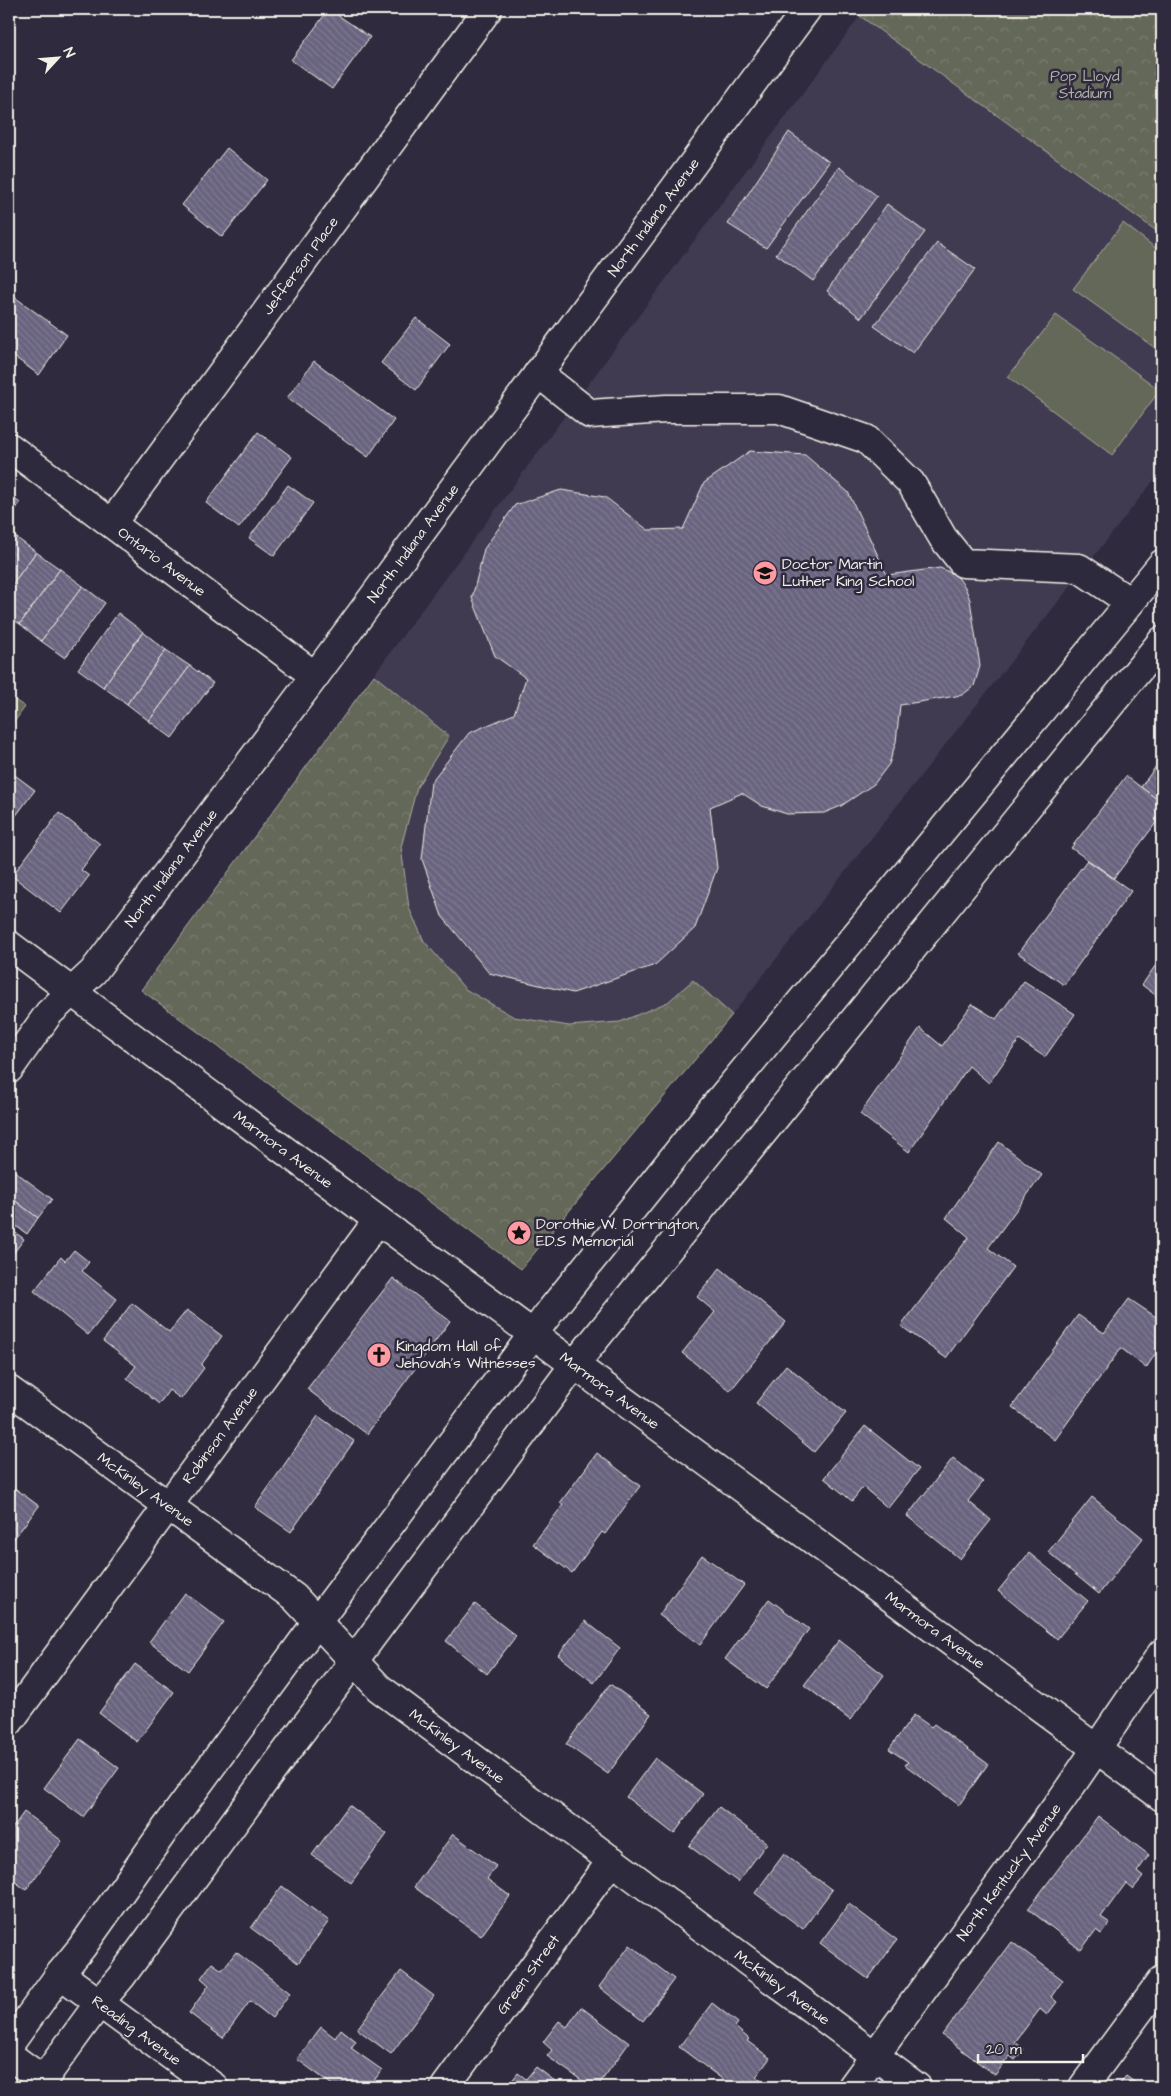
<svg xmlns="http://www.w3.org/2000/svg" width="1171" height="2096" font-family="'Architects Daughter',sans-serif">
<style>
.built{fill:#403b51}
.green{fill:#646759;stroke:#acaca0}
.park{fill:url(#park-crowns);stroke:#acaca0}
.building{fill:url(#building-back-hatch);stroke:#f4f1e8}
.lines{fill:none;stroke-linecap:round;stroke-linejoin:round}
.minor-casing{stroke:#f4f1e8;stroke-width:31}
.major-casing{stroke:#f4f1e8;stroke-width:31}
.minor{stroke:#2f2a3d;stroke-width:28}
.major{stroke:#2f2a3d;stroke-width:28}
.labels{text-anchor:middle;stroke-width:5;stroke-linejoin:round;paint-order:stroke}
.park-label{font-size:15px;fill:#b3b3a8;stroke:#2f2a3d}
.street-label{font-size:15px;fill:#f4f1e8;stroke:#2f2a3d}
.poi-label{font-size:15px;fill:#f4f1e8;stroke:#2f2a3d;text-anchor:start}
</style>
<defs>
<pattern id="park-crowns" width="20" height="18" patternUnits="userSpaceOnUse" patternTransform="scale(1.25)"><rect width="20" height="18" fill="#646759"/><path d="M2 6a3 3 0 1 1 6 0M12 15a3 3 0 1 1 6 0" fill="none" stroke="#7b7d71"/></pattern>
<pattern id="building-back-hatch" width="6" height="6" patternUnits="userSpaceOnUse" patternTransform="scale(1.25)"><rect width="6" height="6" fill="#69647f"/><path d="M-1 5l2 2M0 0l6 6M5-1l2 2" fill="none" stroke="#7f7b91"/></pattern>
</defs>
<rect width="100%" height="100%" fill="#2f2a3d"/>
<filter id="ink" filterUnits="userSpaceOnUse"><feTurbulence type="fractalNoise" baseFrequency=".02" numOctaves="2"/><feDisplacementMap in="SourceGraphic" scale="10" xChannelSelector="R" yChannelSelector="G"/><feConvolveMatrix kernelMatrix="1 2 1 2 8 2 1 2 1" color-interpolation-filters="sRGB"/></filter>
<g filter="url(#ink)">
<polygon class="built" points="860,16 1162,235 1162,470 732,1015 521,1269 141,990"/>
<g class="green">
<polygon points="1123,223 1162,253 1162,353 1073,289"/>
<polygon points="1056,315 1160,390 1112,455 1008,377"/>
<polygon points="9,696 25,707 9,729"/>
</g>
<g class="park">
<polygon points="865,9 1162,9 1162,235 860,16"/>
<polygon points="374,675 449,736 417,787 401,847 409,908 424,941 465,989 514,1017 569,1026 620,1022 668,1002 693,980 732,1015 521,1269 141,990"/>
</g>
<g class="building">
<polygon points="329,9 370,37 332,89 291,60"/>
<polygon points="789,132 829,162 766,248 728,224"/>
<polygon points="227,148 267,180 222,237 182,205"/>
<polygon points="839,167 877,196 813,281 776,254"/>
<polygon points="887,204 925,232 861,318 827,291"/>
<polygon points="937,243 975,269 913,353 874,326"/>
<polygon points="9,293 67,335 39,375 9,353"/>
<polygon points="416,318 450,344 416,390 381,363"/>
<polygon points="314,361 394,420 368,457 287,398"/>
<polygon points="258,432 292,457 239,528 206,503"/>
<polygon points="750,451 805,455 848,492 887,575 940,568 956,575 965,587 970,600 980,666 974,686 962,695 900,705 896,742 889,764 874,784 841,806 824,813 787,814 762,806 742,793 710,807 717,868 695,928 655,965 573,993 489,973 442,916 422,859 431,782 469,733 514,714 526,678 495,656 472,598 484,549 515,505 561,490 605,497 648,530 683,529 704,483"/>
<polygon points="288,485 313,503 274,556 249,538"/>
<polygon points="9,495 20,503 9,519"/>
<polygon points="10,533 36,552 9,589 9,535"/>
<polygon points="36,552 60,569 20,624 9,617 9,589"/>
<polygon points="60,569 83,586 41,641 20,624"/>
<polygon points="83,586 105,603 65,658 41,641"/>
<polygon points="118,613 143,632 103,687 78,669"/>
<polygon points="143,632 166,650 127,704 103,687"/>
<polygon points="166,650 190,666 149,721 127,704"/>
<polygon points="190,666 213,683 172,738 149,721"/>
<polygon points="1162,758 1162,803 1141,787"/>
<polygon points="12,773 35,790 9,825 9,777"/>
<polygon points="1126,776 1162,803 1162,815 1114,878 1071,848"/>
<polygon points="59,813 100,844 81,870 89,876 61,913 12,876"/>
<polygon points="1087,860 1131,891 1064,985 1018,953"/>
<polygon points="1162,956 1162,1000 1142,985"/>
<polygon points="1024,981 1075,1014 1045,1057 1019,1040 989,1083 969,1066 909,1152 860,1114 920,1028 942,1046 972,1004 996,1019"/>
<polygon points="999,1142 1042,1175 988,1248 1013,1267 946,1358 901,1326 969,1237 946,1218"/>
<polygon points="9,1167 52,1199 38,1218 9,1196"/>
<polygon points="9,1196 38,1218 27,1234 9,1221"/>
<polygon points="9,1228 24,1239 12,1255 9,1253"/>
<polygon points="74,1250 89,1262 82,1271 117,1299 88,1335 34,1291 61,1257 65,1261"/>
<polygon points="720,1268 786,1322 730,1391 682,1353 715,1312 697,1297"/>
<polygon points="393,1278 450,1321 367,1434 307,1389"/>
<polygon points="1129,1299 1162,1321 1162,1344 1146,1368 1121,1348 1055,1440 1012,1407 1078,1315 1104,1333"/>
<polygon points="132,1303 169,1332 187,1310 222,1336 201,1365 204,1368 181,1399 169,1390 159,1404 127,1378 136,1366 103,1341"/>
<polygon points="786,1365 846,1413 814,1452 756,1403"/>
<polygon points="318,1416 354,1441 291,1532 255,1507"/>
<polygon points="865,1426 919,1469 888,1508 863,1487 852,1501 824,1478"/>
<polygon points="597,1453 640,1486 605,1534 602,1532 572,1573 533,1544 563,1505 560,1503"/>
<polygon points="953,1458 983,1482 968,1501 991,1520 960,1559 907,1516"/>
<polygon points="9,1484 39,1506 9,1545"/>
<polygon points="1092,1497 1143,1538 1099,1594 1048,1552"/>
<polygon points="1029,1553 1088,1601 1057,1639 998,1591"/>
<polygon points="702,1555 744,1585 700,1645 659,1615"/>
<polygon points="185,1593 224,1622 188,1671 149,1642"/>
<polygon points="769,1599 809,1629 766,1689 725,1659"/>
<polygon points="475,1604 516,1636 487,1674 446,1641"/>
<polygon points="585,1621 620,1648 594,1683 558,1655"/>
<polygon points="839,1640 884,1675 850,1720 804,1685"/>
<polygon points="135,1664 174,1692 137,1742 99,1713"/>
<polygon points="610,1684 651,1714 608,1774 566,1744"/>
<polygon points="914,1715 931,1727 934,1724 988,1764 959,1805 905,1765 908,1762 889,1749"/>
<polygon points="80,1739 119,1768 83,1817 44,1788"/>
<polygon points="655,1758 703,1794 674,1834 626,1797"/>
<polygon points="349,1805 387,1834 351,1883 312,1855"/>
<polygon points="719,1807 767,1843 738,1882 689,1846"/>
<polygon points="24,1812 62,1841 26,1890 9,1877 9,1833"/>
<polygon points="1098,1816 1149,1855 1137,1872 1143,1877 1133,1889 1126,1883 1101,1917 1110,1923 1101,1934 1096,1930 1081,1950 1028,1909"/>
<polygon points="453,1834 496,1866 487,1879 510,1896 481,1936 414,1887"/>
<polygon points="784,1854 832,1890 803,1929 755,1893"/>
<polygon points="282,1886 329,1921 298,1963 251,1928"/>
<polygon points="849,1904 897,1940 868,1979 820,1943"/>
<polygon points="1012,1942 1063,1980 1051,1997 1057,2002 1047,2015 1040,2009 1015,2042 1024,2049 1015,2060 1010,2056 995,2075 942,2035"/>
<polygon points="630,1945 674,1979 643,2021 599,1987"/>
<polygon points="236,1952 290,1993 272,2018 250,2001 223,2038 189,2013 209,1985 201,1978 212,1963 222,1970"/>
<polygon points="401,1971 434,1996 391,2054 357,2029"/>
<polygon points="712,2003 738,2023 735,2027 749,2039 747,2041 770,2058 756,2077 763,2082 760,2087 733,2087 679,2047"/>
<polygon points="581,2007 629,2043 597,2087 591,2087 547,2056 552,2050 543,2042 559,2021 567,2027"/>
<polygon points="321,2027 335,2038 341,2029 356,2041 351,2048 382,2070 369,2087 335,2087 297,2059"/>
<polygon points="536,2067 563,2087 507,2087 518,2073 526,2079"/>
<polygon points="1126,2076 1141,2087 1117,2087"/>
</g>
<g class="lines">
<defs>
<g id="minor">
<polyline points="538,373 590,414 666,409 779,409 866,439 911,483 943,538 963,563 1079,568 1130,602"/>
<path id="s1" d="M9,447l306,229"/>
<path id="s2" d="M112,523l376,-514"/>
<path id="s3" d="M9,945l369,275 784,577"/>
<path id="s4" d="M9,1069l40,-56 44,-41 222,-296 492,-667"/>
<path id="s5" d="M9,1390l285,207 85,91 538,399"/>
<path id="s6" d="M9,1722l369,-502"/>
<path id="s7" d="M60,1974l154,113"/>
<polyline points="9,2055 43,2080"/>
<path id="s8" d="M445,2087l167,-227"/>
<path id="s9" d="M852,2087l210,-288 100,-146"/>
<polyline points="1083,2087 1162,1980"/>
</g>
<g id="major">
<polyline points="9,2045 60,1974 82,1947 166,1828 317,1622 552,1309 718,1102 1162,564"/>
<polyline points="38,2087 99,2003 121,1977 268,1776 575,1364 1162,641"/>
</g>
</defs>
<use href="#minor" class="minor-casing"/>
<use href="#major" class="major-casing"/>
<use href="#minor" class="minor"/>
<use href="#major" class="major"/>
</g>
</g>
<defs>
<symbol id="school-disc" viewBox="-11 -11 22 22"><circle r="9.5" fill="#ff9aa2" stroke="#2f2a3d"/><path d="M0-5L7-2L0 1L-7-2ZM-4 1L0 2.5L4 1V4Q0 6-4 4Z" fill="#111"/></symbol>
<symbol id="sight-disc" viewBox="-11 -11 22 22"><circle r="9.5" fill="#ff9aa2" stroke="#2f2a3d"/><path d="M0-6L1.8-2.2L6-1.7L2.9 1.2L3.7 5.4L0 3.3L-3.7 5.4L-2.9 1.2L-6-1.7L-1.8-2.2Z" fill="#111"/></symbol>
<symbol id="church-disc" viewBox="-11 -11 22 22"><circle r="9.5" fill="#ff9aa2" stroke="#2f2a3d"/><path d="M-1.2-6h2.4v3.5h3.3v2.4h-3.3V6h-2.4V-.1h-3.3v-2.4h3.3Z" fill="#111"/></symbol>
</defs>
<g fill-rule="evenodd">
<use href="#school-disc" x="751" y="559" width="28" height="28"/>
<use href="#sight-disc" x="505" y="1219" width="28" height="28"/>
<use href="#church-disc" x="365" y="1341" width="28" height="28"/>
</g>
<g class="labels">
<g class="park-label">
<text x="1085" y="81">Pop Lloyd<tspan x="1085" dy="17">Stadium</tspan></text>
</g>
<g class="street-label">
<text dy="5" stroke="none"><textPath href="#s4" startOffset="1069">North Indiana Avenue</textPath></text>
<text dy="5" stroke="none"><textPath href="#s2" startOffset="319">Jefferson Place</textPath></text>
<text dy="5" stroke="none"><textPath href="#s4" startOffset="664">North Indiana Avenue</textPath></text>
<text dy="5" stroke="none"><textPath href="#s1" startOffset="191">Ontario Avenue</textPath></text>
<text dy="5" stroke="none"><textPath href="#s4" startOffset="259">North Indiana Avenue</textPath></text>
<text dy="5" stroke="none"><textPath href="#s3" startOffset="342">Marmora Avenue</textPath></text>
<text dy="5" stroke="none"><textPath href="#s3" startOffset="748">Marmora Avenue</textPath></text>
<text dy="5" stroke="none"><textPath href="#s6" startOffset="356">Robinson Avenue</textPath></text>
<text dy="5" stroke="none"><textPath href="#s5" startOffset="169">McKinley Avenue</textPath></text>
<text dy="5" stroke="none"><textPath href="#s3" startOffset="1152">Marmora Avenue</textPath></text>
<text dy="5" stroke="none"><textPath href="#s5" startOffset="574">McKinley Avenue</textPath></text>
<text dy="5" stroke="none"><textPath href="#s9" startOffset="266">North Kentucky Avenue</textPath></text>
<text dy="5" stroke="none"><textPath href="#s8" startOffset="140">Green Street</textPath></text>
<text dy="5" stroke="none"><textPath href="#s5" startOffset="979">McKinley Avenue</textPath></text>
<text dy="5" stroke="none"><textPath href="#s7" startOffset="95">Reading Avenue</textPath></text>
</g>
<g class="poi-label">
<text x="782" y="569">Doctor Martin<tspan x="782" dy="17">Luther King School</tspan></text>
<text x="536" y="1229">Dorothie W. Dorrington,<tspan x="536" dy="17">ED.S Memorial</tspan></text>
<text x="396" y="1351">Kingdom Hall of<tspan x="396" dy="17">Jehovah's Witnesses</tspan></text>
</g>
</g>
<rect width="1171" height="2096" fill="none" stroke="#2f2a3d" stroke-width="30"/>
<rect x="15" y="15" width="1141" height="2066" fill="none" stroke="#f4f1e8" stroke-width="2" filter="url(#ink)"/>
<g transform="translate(58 58) rotate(64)" stroke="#2f2a3d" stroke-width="4" paint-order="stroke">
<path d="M0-4L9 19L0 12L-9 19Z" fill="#f4f1e8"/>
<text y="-8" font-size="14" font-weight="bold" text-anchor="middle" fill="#f4f1e8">N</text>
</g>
<path d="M978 2054v8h105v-8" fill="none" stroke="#f4f1e8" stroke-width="2.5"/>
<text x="986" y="2054" font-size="15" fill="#f4f1e8" stroke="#2f2a3d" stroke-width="4" paint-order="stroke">20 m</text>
</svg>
